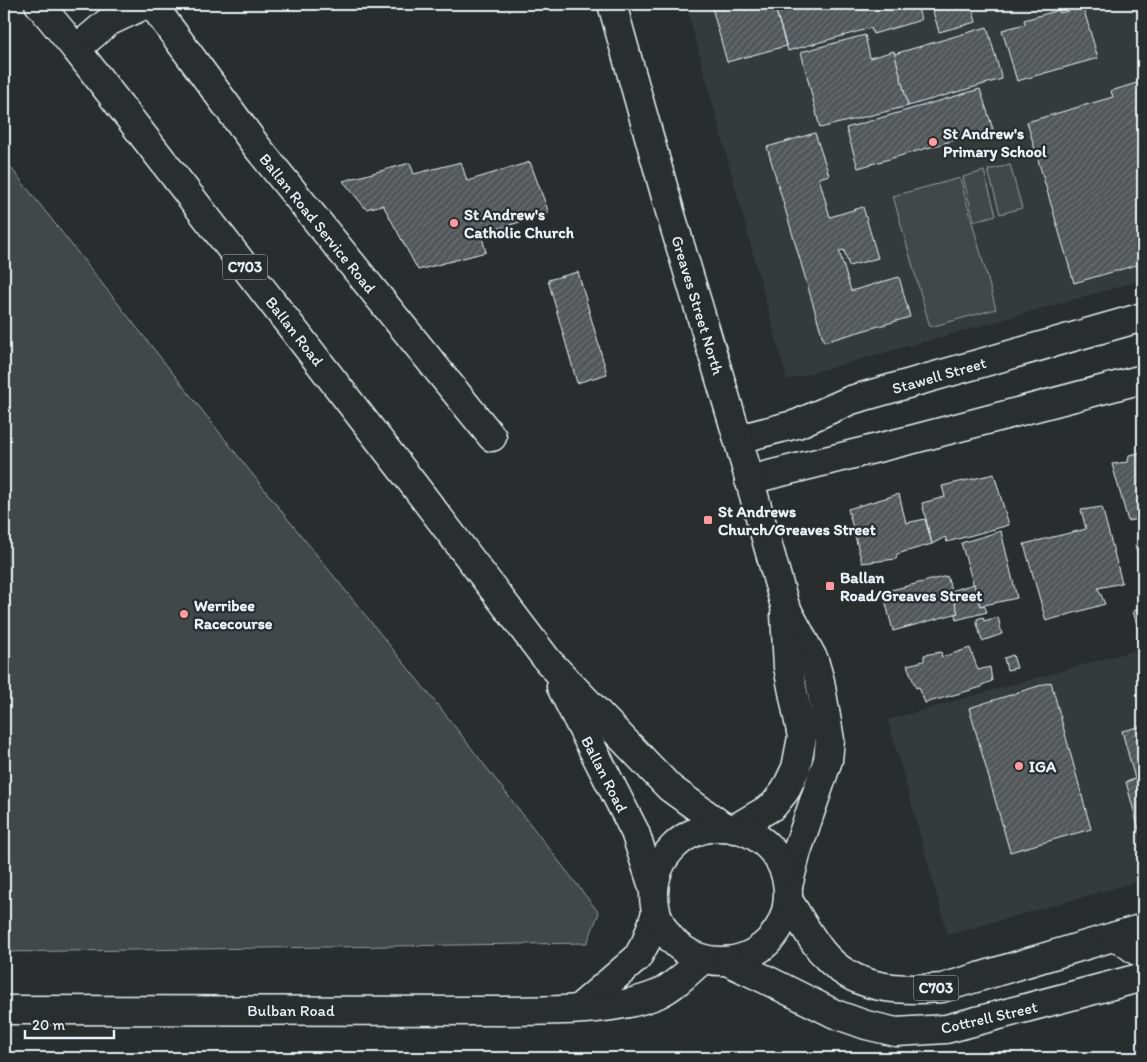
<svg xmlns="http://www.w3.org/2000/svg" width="1147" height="1062" font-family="Itim,sans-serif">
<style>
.built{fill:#363a3b}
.pitch{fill:#424648;stroke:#959ca0}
.building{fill:url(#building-hatch);stroke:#e8f1f8}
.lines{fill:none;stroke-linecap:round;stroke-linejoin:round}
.minor-casing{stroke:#e8f1f8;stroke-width:31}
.tertiary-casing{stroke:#e8f1f8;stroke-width:31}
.primary-casing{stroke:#e8f1f8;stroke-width:31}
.minor{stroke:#2a2d2e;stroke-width:28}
.tertiary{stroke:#2a2d2e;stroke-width:28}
.primary{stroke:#2a2d2e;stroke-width:28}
.poi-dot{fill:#ff9aa2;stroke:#2a2d2e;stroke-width:2}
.labels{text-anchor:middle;stroke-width:4.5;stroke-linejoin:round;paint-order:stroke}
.shield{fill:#2a2d2e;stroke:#afb6bb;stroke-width:1}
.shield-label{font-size:15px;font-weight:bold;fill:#e8f1f8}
.poi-label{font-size:16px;font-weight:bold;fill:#e8f1f8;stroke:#2a2d2e;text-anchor:start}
.street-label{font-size:16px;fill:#e8f1f8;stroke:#2a2d2e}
</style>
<defs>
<pattern id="building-hatch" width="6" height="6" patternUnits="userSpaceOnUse" patternTransform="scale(1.25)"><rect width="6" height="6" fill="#535759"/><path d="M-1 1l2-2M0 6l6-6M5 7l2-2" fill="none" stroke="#6c7072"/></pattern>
</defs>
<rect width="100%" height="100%" fill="#2a2d2e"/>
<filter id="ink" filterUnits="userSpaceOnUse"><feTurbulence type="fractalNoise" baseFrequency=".02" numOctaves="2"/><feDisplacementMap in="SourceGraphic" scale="10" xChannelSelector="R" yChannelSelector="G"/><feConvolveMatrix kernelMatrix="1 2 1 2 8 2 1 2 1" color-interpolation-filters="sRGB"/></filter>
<g filter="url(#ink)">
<g class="built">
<polygon points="686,4 1143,4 1143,280 787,380"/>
<polygon points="1143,648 1143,880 948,935 888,720"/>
</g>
<g class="pitch">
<polygon points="4,159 283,513 445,714 599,913 587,943 4,952"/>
<polygon points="1010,165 1022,208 1000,214 988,170"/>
<polygon points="984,171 996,215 974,221 963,177"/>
<polygon points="960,178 996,309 930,327 893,196"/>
</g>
<g class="building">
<polygon points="711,4 774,4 786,46 727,62"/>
<polygon points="774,4 917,4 921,20 873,34 871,28 788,51"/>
<polygon points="931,4 971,4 976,22 939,32"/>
<polygon points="1083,7 1098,58 1017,81 1002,30 1025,24 1024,20 1059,10 1060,13"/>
<polygon points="987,27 1002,79 908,106 894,54"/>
<polygon points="865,35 870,58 894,51 908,106 820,128 801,52"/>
<polygon points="1143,81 1143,263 1074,283 1027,122 1113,97 1111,91"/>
<polygon points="980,89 993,129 858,168 846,128"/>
<polygon points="815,133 829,175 819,178 830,217 863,207 878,258 849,266 844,250 839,251 851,291 899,277 910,317 824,342 767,147"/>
<polygon points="461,162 467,181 530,162 549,213 481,234 486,252 418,270 383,205 366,209 343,181 410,163 414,174"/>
<polygon points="578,272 607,374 577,383 548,280"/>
<polygon points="1143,452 1143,518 1128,521 1112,464 1128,462 1129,455"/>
<polygon points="994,474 1009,525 947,542 945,537 932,544 922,503 945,497 942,486"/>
<polygon points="899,494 906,523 925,519 932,544 897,554 896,559 862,563 848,509"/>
<polygon points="1102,507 1122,583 1098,588 1105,604 1046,621 1024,544 1086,529 1081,510"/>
<polygon points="1001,531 1017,598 980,606 961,543"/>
<polygon points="1143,545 1143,574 1135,546"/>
<polygon points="947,576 958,613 893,631 883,592"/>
<polygon points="974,584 980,606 984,605 987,612 956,620 955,614 958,613 951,591"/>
<polygon points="1143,608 1143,638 1141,639 1133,611"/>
<polygon points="983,617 984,621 998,617 1002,634 982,641 977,623 977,619"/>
<polygon points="970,648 978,670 990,667 992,681 982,685 982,687 925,703 919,687 916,688 907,665 924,661 924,655 941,652 942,657"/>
<polygon points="1013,655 1017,668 1007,670 1004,658"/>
<polygon points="1051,682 1091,829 1010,852 969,708"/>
<polygon points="1143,726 1143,844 1126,782 1135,779 1122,731"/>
</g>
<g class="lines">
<defs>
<g id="minor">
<polyline points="152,4 257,147 492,437"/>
<polyline points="76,49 108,22 146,4"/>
<polyline points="738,439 797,424 851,400 1143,317"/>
<polyline points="749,480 914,439 1143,379"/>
</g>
<g id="tertiary">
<polyline points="612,4 671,215 738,439 785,606 814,660 820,681 830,740 828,760 797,851 788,886"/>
<polyline points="734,829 773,806 785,791 796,768 802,737 788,667 785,614"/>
<polyline points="579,1008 637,958 646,942 656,913"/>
<path d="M4,1010l495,1c49,-1 114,2 159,-17 17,-8 31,-23 45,-35"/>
</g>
<g id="primary">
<polyline points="39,4 76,49 414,485 548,661 670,788 724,827"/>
<polyline points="561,687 635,832 654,890"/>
<circle cx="721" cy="894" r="67"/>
<path d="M788,900c11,17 21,36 34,52 31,38 75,39 120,36l201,-60"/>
<polyline points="1116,936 1137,951 1143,952"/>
<polyline points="727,961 769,981 835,1014 866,1025 896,1032 946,1029 1143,977"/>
</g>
</defs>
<use href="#minor" class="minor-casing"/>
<use href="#tertiary" class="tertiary-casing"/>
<use href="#primary" class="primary-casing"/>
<use href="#minor" class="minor"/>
<use href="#tertiary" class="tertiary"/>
<use href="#primary" class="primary"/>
</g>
</g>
<g class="poi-dot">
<circle cx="933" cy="142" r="5"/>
<circle cx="454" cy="223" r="5"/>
<rect x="703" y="515" width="10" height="10" rx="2.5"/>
<rect x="825" y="581" width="10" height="10" rx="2.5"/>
<circle cx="184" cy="614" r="5"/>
<circle cx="1019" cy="766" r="5"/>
</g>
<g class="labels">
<g class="shield">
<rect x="222.5" y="254.5" width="45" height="25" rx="4"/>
<rect x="913.5" y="975.5" width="45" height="25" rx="4"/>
</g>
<g class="shield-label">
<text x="245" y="272">C703</text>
<text x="936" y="993">C703</text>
</g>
<g class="poi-label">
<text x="943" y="139">St Andrew's<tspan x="943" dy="18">Primary School</tspan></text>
<text x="464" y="220">St Andrew's<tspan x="464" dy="18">Catholic Church</tspan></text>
<text x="718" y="517">St Andrews<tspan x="718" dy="18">Church/Greaves Street</tspan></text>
<text x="840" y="583">Ballan<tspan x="840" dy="18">Road/Greaves Street</tspan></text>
<text x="194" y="611">Werribee<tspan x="194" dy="18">Racecourse</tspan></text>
<text x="1029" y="772">IGA</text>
</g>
<g class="street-label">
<text transform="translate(318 223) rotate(51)" y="6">Ballan Road Service Road</text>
<text transform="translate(698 305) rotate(73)" y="6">Greaves Street North</text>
<text transform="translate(295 331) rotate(52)" y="6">Ballan Road</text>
<text transform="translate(939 375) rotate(-16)" y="6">Stawell Street</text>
<text transform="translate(605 774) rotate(63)" y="6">Ballan Road</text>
<text x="291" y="1016">Bulban Road</text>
<text transform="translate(989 1017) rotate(-13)" y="6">Cottrell Street</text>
</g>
</g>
<rect width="1147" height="1062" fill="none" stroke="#2a2d2e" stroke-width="20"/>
<rect x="10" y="10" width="1127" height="1042" fill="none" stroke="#e8f1f8" stroke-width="2" filter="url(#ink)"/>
<path d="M25 1030v8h89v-8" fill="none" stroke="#e8f1f8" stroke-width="2.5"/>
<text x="32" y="1030" font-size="15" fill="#e8f1f8" stroke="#2a2d2e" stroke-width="4" paint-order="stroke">20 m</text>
</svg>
